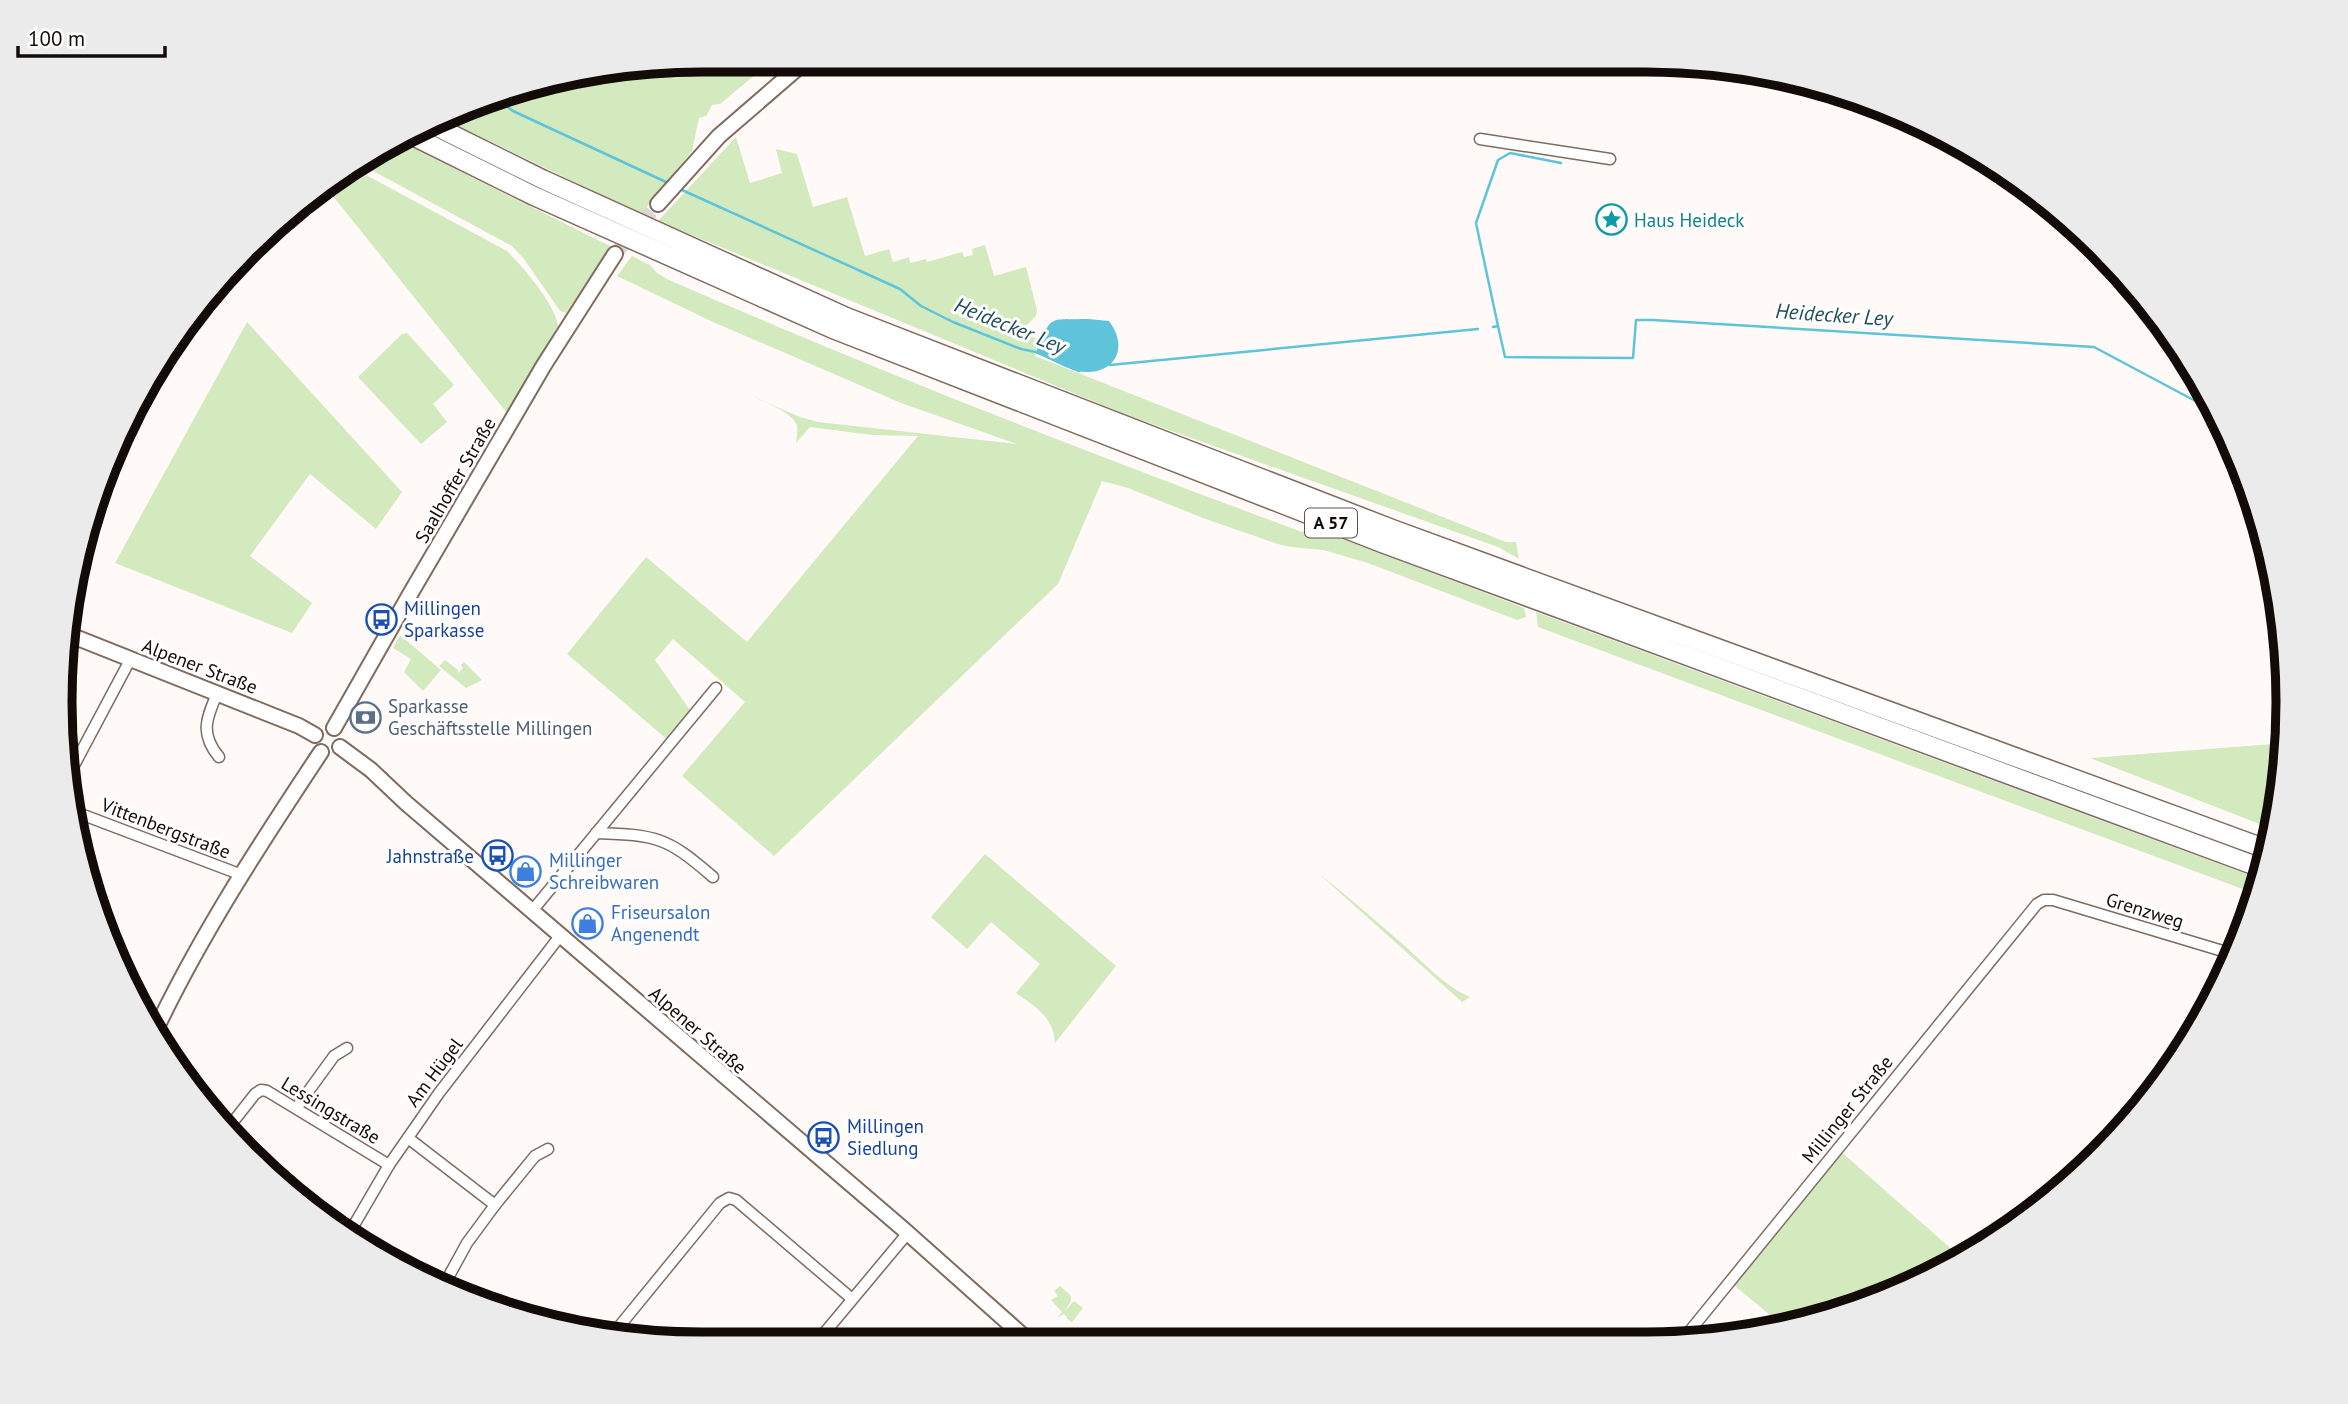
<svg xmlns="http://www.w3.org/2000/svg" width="2348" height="1404" font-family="'PT Sans',sans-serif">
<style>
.green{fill:#d3e9be}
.water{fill:#5dc4da}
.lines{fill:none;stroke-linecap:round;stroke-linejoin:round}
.stream{stroke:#5dc4da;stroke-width:2.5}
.secondary-tunnel{stroke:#dcd6d4;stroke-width:14;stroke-dasharray:14 7;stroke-linecap:butt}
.street-casing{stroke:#7f6b5f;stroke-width:13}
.secondary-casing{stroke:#7f6b5f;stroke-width:18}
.highway-casing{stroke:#7f6b5f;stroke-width:21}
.street{stroke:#fff;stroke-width:10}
.secondary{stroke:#fff;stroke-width:14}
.highway{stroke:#fff;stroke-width:18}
.labels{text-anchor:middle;stroke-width:6;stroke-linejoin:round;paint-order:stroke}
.shield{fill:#fff;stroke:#5a5451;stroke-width:2}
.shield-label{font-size:18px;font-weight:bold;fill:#130b07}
.culture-label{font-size:19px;fill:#0d838f;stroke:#fff;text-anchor:start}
.street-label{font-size:19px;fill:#130b07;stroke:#fff}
.transit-label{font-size:19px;fill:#164399;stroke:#fff;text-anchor:start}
.service-label{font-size:19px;fill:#4e5e75;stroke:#fff;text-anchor:start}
.shop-label{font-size:19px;fill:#366cbe;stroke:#fff;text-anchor:start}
.water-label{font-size:21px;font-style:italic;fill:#214f59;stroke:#fff}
.rim{fill:none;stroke:#130b07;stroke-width:9}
</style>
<rect width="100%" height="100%" fill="#fffaf8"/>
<g class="green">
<polygon points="702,60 773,60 720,104 712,105 706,116 699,118 692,151 641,214 446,120 496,93"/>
<polygon points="736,137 750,183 782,173 776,149 797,154 813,207 847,197 865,256 889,249 893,262 909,257 910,263 926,259 927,262 962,252 964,257 973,255 972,249 985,245 994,276 1026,267 1037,310 1036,316 1020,332 1038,339 1035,356 1506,542 1516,542 1519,559 1498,547 1124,414 658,221"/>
<polygon points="403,143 612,247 566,313 560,311 524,259 512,246 362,165"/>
<path d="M355,169l152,82c16,16 48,53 51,75l-51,87 -183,-228z"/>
<path d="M632,256l18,9 7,8 12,7c208,91 420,173 633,252l11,-4 201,76 10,4 2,9 -9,3 -149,-57 -45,-13 -32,-3 -13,-3 -75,-26 -75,-30 -26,-7 -44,103 -284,272 -92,-80 63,-74 -72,-63 -18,21 37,53 -23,28 -102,-87 79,-97 101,85 171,-206 -46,-1 -62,-8 -14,16c0,-3 2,-12 1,-17 -5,-15 -32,-23 -45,-30l48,21 18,5 199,22 -116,-41 -188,-81 -96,-46z"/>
<polygon points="247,322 402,492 376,529 310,474 250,556 312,603 292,633 115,563"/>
<polygon points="407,333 454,385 433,404 447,422 421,444 358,377 402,334"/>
<polygon points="1536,612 2260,879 2256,894 1538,627"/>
<polygon points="400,635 441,670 423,691 404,672 411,659 393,648"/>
<polygon points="445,660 458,670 458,673 463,668 461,665 464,662 482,680 466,688 439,666"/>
<polygon points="2275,703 2288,706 2275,830 2090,758 2273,744"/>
<path d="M985,854l131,112 -61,77c-1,-25 -20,-37 -39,-50l24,-29 -49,-42 -24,27 -36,-32z"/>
<path d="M1319,874c30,23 58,48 87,73 20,18 40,40 64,50l-8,5z"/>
<polygon points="1838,1149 1964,1260 1852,1311 1782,1325 1730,1282"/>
<polygon points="1060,1286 1071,1296 1071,1301 1064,1312 1074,1301 1083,1308 1072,1322 1066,1318 1067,1317 1064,1314 1057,1318 1062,1312 1051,1300 1058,1296 1054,1291"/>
</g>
<path class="water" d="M1088,319l21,2c22,29 3,57 -32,50 -13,-3 -28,-13 -41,-19 17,-38 10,-32 52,-33z"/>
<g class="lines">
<g class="stream">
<polyline points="492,95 513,111 666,182"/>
<polyline points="682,190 900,289 921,306 953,322 1021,349 1036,352 1079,371"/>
<polyline points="1498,326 1476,223 1498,160 1510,153 1561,163"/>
<polyline points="1493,327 1498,326 1505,357 1633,358 1636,320 1653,320 2094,347 2216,412"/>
<polyline points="1110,365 1478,329"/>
</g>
<polyline class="secondary-tunnel" points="615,254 658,204"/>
<defs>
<g id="street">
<polyline points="1480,139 1610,159"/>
<path d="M217,694c-11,25 -17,40 2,63"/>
<polyline points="71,771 130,660"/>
<polyline points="78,813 242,875"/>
<path d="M596,833c61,2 71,4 117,44"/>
<polyline points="532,911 716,688"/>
<polyline points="297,1107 334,1056 347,1048"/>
<polyline points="229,1127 255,1094 261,1090 267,1091 389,1165"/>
<polyline points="408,1138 495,1205 467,1243 444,1285"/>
<polyline points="495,1205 535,1156 548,1149"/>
<polyline points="347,1237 389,1165 439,1093 560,936"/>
<polyline points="613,1334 720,1203 729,1198 736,1200 851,1298"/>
<polyline points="816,1343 907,1234"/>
<polyline points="1680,1343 2037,904 2044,900 2053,900 2236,955"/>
</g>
<g id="secondary">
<polyline points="658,204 719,136 807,60"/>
<polyline points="70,635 299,726 315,735"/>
<polyline points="334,728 409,596 544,365 615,254"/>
<polyline points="340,747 371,770 406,803 902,1228 1031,1343"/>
<path d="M157,1027c46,-96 105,-186 164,-275"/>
</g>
<g id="highway">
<polyline points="435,126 542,179 846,317 1392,529 2269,850"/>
<polyline points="415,137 534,196 833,329 1382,543 2264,869"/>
</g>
</defs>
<use href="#street" class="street-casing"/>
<use href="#secondary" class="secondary-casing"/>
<use href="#highway" class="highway-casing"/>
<use href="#street" class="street"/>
<use href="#secondary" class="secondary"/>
<use href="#highway" class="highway"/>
</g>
<defs>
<symbol id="sight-ring" viewBox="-11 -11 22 22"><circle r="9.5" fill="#fff" stroke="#0f9aa8" stroke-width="1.5"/><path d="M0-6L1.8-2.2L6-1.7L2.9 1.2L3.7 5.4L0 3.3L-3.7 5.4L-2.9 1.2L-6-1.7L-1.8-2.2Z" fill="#0f9aa8"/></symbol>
<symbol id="bus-ring" viewBox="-11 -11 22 22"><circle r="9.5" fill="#fff" stroke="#1a4fb4" stroke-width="1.5"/><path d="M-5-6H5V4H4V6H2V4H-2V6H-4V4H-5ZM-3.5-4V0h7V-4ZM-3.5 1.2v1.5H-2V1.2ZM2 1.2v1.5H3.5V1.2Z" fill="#1a4fb4"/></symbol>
<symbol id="bank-ring" viewBox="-11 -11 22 22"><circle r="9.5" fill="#fff" stroke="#5c6f8a" stroke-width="1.5"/><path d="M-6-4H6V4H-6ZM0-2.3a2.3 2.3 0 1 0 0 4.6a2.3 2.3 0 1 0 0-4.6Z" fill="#5c6f8a"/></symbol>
<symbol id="shop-ring" viewBox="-11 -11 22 22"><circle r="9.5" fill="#fff" stroke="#3f7fe0" stroke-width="1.5"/><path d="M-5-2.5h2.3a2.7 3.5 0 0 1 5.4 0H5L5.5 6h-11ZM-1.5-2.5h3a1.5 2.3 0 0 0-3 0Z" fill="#3f7fe0"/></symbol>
</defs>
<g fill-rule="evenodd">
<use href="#sight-ring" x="1594" y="202" width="35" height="35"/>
<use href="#bus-ring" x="364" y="602" width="35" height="35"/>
<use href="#bank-ring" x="348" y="700" width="35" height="35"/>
<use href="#bus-ring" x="480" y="838" width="35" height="35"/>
<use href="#shop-ring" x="508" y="854" width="35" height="35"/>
<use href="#shop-ring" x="570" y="906" width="35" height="35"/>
<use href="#bus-ring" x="806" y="1120" width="35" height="35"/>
</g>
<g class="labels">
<rect class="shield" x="1305" y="508.5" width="52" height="29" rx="5"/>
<g class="shield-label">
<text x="1331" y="529">A 57</text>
</g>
<g class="culture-label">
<text x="1634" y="227">Haus Heideck</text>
</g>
<g class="street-label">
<text transform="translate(455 480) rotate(-60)" y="7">Saalhoffer Straße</text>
<text transform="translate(200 666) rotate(21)" y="7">Alpener Straße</text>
<text transform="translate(166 828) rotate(21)" y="7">Vittenbergstraße</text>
<text transform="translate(2145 910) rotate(17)" y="7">Grenzweg</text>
<text transform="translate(698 1030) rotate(41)" y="7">Alpener Straße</text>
<text transform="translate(434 1072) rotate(-53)" y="7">Am Hügel</text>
<text transform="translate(1847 1109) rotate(-51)" y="7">Millinger Straße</text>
<text transform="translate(331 1110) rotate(31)" y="7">Lessingstraße</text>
</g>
<g class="transit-label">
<text x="404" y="615">Millingen<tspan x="404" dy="22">Sparkasse</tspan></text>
<text x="474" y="863" text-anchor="end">Jahnstraße</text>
<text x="847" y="1133">Millingen<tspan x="847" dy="22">Siedlung</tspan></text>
</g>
<g class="service-label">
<text x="388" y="713">Sparkasse<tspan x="388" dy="22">Geschäftsstelle Millingen</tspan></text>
</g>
<g class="shop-label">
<text x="549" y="867">Millinger<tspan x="549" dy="22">Schreibwaren</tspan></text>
<text x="611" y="919">Friseursalon<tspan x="611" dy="22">Angenendt</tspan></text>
</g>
<g class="water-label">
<text transform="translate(1834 315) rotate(4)" y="7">Heidecker Ley</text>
<text transform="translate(1010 326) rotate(22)" y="7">Heidecker Ley</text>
</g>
</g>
<path d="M0 0H2348V1404H0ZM702 72H1646A630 630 0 0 1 2276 702V702A630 630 0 0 1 1646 1332H702A630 630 0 0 1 72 702V702A630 630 0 0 1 702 72Z" fill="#ecebeb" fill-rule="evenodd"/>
<path class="rim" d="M702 72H1646A630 630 0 0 1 2276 702V702A630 630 0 0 1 1646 1332H702A630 630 0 0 1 72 702V702A630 630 0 0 1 702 72Z"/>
<path d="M18 46v10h147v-10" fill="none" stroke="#130b07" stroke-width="3.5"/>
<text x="28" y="46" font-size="21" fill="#130b07" stroke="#ffffff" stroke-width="5" paint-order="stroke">100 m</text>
</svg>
